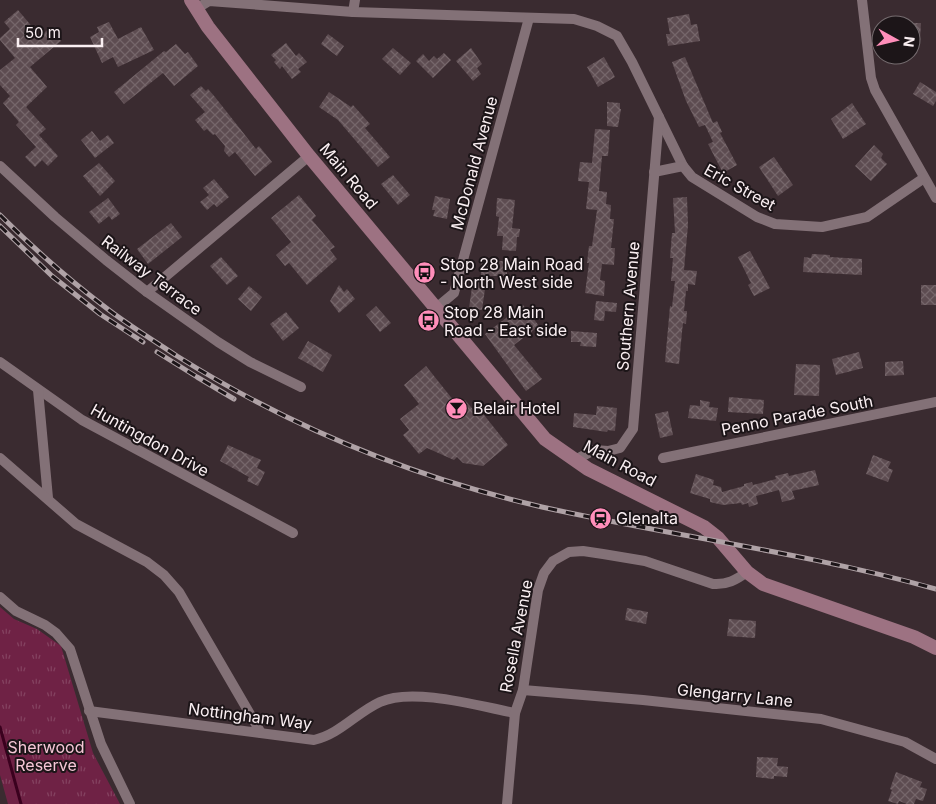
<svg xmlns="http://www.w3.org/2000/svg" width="936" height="804" font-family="Inter,sans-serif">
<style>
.park{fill:url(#park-tufts)}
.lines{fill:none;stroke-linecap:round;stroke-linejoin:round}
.stream{stroke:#3a011e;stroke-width:3}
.building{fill:url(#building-cross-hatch)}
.street{stroke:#837177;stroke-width:10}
.secondary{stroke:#9d7282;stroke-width:14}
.rail-casing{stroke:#afa2a6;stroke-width:5}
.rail{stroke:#1c1518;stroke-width:3;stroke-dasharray:9;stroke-linecap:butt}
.labels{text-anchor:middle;stroke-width:4;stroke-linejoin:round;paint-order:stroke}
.street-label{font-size:16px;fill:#faeff2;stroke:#1c1518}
.poi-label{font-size:16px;fill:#faeff2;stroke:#1c1518;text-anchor:start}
.park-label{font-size:16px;fill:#f6c6d6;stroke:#1c1518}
</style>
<defs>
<pattern id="park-tufts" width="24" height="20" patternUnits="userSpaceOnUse" patternTransform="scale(1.25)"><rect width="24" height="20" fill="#6f2245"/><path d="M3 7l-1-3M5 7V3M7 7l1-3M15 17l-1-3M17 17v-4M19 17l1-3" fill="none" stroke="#844260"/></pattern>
<pattern id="building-cross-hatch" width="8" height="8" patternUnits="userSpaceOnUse" patternTransform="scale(1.25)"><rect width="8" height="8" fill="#5d4c51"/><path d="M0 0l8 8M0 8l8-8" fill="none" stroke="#75666a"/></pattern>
</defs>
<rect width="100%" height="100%" fill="#3a2b30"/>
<polygon class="park" points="0,607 14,619 37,629 61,646 93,753 120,804 8,804 0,775"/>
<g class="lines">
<polyline class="stream" points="0,727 21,804"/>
</g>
<g class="building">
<polygon points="18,10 40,36 50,28 61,41 30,67 47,87 26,107 46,129 39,135 58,156 48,166 42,160 35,167 25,157 36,147 16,125 19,122 3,103 10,96 0,85 0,70 15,58 0,40 0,38 10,29 4,22"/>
<polygon points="689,14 691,25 697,24 700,41 668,46 666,34 670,34 667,18"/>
<polygon points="109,22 118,39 141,27 154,50 118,67 113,57 102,63 90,37 99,32 97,27"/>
<polygon points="911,23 921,23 920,40 911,40"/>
<polygon points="328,34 344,46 337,56 321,44"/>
<polygon points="286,43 296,56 299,53 307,62 298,69 301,72 292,79 282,66 280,69 274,62 276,60 271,55"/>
<polygon points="176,44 185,54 188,52 198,66 174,86 163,73 124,104 114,92 164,51 166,52"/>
<polygon points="393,48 411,63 400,75 382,59"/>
<polygon points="471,48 482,64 477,68 481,74 473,81 456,61"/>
<polygon points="444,53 451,60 433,78 416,61 423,54 429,61 434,56 437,59"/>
<polygon points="604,57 615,77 598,87 587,67"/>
<polygon points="685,57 713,123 717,121 722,132 720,133 737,165 723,173 708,144 713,142 705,125 699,127 686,101 672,62"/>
<polygon points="920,82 936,92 936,101 933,106 913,94"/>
<polygon points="201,86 206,91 208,89 215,97 256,149 259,146 272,162 255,176 235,152 229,157 224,151 225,146 215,134 213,135 207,129 204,131 195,120 205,112 190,95"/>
<polygon points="329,92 351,107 353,105 370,124 365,128 390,157 378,167 338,120 319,107"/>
<polygon points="607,102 620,103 620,109 621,109 618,127 607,126"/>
<polygon points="852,103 866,124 843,139 831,119"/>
<polygon points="595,129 610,130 608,156 602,156 599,191 607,192 606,204 611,205 610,219 614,219 611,248 615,248 614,265 602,264 600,280 605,281 604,296 585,293 589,263 587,263 589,246 592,246 597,210 586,209 589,182 578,181 580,162 592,163"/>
<polygon points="92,131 100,141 108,135 114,143 95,158 81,140"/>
<polygon points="874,145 883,154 881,158 887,164 871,181 855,166"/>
<polygon points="774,157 793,185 778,196 759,167"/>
<polygon points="99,163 115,181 100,196 83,176"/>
<polygon points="393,175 410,195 398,205 381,184"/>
<polygon points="214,179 229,197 217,207 214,204 207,210 200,202 209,195 203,188"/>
<polygon points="299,195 316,216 312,220 335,247 330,250 337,259 307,285 289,263 285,266 276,255 291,242 271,218"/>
<polygon points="435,196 450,199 447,219 433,216 435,210 432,210"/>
<polygon points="687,197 688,225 684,270 697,271 695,285 688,284 688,291 686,291 684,311 687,311 686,324 683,323 682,332 679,364 665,362 670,306 672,307 675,281 671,281 673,258 670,258 672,233 675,233 673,198"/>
<polygon points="108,198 120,214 112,220 109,216 99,224 89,212"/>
<polygon points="497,198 515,200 512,228 520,229 519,237 517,237 516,251 502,250 503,236 497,236 499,217 496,216"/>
<polygon points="171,223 182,237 148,264 137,249"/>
<polygon points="750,251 770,288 754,296 748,285 751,283 738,257"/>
<polygon points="812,254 830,255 830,257 862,259 862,275 803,272 804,257 811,258"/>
<polygon points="221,257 238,276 227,285 210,266"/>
<rect x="481" y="261" width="26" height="15"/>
<polygon points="473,280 486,282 482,310 469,308"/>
<polygon points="339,285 344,292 347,289 355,299 339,313 330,301"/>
<rect x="921" y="285" width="15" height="20"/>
<polygon points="249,286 262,297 251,311 238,299"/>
<polygon points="596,301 617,303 616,312 605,311 604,321 594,320"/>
<polygon points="523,305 539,326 514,345 542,379 526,391 485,334"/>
<polygon points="376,306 391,323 380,332 366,315"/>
<polygon points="286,312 299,328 283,341 270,324"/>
<polygon points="571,331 597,333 596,347 580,346 581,342 571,342"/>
<polygon points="308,341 332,355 323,372 298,358"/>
<polygon points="859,352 863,368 836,375 832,359"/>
<polygon points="903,361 904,375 885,376 885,362"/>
<polygon points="796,364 820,365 819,396 794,395"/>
<polygon points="426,366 458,406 465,400 476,413 480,410 508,445 483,466 463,463 457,457 454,460 427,448 419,454 403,435 409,430 400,419 419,404 404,385"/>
<polygon points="729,397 764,400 763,414 728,412"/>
<polygon points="700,400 710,402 709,407 718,408 716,421 688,418 690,405 700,406"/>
<polygon points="597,406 617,408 615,431 608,430 607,432 573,427 574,413 596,415"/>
<polygon points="668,411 673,435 660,438 655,414"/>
<polygon points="228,445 261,460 257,468 265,472 258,486 247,481 249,477 220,461"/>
<polygon points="873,455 891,462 888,468 893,470 888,482 866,474"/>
<polygon points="815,470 819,485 792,491 795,499 782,502 779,490 756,496 758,504 749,507 748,503 742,505 741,503 723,505 710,502 710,499 690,493 696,474 714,480 713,485 721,487 722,492 744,486 744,484 752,482 753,485 776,479 775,476 788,473 789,476"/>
<polygon points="627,608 648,612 646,624 625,620"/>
<polygon points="729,619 756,621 755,638 727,636"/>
<polygon points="757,757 778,758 777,766 788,767 787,777 774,776 774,779 756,777"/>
<polygon points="896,772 922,782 920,787 927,789 923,801 916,799 914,804 907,804 899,801 898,804 888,801 892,790 890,789"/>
</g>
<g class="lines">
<g class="street">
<polyline points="862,0 871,78 875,90 936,198"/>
<polyline points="196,9 209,1 353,12 574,19 597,26 617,36 632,62 683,166"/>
<polyline points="353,12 355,0"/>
<polyline points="0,166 55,217 106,260 147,292 218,342 250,362 301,387"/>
<polyline points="654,172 683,166 692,177 757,217 775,224 822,227 867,217 924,178"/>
<polyline points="147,292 309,156"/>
<polyline points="436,308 454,293 529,18"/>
<polyline points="0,362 82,420 293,533"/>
<polyline points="38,390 48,498"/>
<polyline points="0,458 76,524 147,562 164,575 179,592 261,733"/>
<polyline points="663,458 936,402"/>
<polyline points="575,460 594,450 608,451 620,448 633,429 659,117"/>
<polyline points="0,597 16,611 45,625 56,633 70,649 101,744 130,804"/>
<polyline points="523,690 643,700 821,719 905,742 936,759"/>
<path d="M89,711l225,29c26,-6 42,-27 66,-38 32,-15 99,4 135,11"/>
<path d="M507,804l8,-91 8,-23 15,-100 6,-17 9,-12 16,-9 14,-1 20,3 42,7 68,23c14,1 23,-4 34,-12"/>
</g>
<polyline class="secondary" points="191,0 208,27 309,156 545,439 588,469 704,527 718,538 747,572 763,584 914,637 936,648"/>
<defs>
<g id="rail">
<path d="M0,215c33,33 68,64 105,92 23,18 48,33 72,49 113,71 235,121 365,151 131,29 265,46 394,82"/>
<polyline points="0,226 52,276 100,314 143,342"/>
<polyline points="157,352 197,377 234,399"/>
</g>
</defs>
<use href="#rail" class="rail-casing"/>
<use href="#rail" class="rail"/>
</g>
<defs>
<symbol id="bus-disc" viewBox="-11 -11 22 22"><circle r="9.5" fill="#ff8eba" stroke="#1c1518"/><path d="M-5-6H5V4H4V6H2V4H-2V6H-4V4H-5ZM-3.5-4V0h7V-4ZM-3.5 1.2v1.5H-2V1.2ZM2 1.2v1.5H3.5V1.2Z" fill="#111"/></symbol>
<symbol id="bar-disc" viewBox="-11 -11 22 22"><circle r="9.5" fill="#ff8eba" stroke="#1c1518"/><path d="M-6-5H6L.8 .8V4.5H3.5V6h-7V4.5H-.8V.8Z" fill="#111"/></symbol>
<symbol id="station-disc" viewBox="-11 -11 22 22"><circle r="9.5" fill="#ff8eba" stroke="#1c1518"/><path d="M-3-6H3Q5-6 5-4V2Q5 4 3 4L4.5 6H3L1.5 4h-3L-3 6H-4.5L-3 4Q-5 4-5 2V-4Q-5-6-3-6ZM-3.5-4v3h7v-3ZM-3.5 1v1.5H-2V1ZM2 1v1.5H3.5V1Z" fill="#111"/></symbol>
</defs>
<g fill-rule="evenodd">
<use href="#bus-disc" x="412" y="260" width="25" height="25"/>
<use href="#bus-disc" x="416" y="308" width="25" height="25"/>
<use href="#bar-disc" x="444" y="396" width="25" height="25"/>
<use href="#station-disc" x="588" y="506" width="25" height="25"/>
</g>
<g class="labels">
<g class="street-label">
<text transform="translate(474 163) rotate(-75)" y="6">McDonald Avenue</text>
<text transform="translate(349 176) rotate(50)" y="6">Main Road</text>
<text transform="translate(740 187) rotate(29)" y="6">Eric Street</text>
<text transform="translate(152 275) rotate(37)" y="6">Railway Terrace</text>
<text transform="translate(628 306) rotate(-85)" y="6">Southern Avenue</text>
<text transform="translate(797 415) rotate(-11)" y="6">Penno Parade South</text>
<text transform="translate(150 440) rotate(29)" y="6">Huntingdon Drive</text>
<text transform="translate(620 463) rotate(28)" y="6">Main Road</text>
<text transform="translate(516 636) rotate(-79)" y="6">Rosella Avenue</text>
<text transform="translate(735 695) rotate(6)" y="6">Glengarry Lane</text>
<text transform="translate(250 716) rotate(7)" y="6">Nottingham Way</text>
</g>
<g class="poi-label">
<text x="440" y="270">Stop 28 Main Road<tspan x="440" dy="18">- North West side</tspan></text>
<text x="444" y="318">Stop 28 Main<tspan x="444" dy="18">Road - East side</tspan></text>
<text x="473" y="414">Belair Hotel</text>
<text x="616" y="524">Glenalta</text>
</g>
<g class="park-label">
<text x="46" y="753">Sherwood<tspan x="46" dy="18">Reserve</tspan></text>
</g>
</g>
<g transform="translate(896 40) rotate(98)"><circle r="24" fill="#1c1518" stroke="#756c6f"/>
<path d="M0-4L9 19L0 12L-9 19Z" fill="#ff8eba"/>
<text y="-8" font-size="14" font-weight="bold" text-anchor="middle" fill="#faeff2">N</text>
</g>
<path d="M18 38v8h84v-8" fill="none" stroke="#faeff2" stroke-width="2.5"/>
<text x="25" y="38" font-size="15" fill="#faeff2" stroke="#1c1518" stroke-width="4" paint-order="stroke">50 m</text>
</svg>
